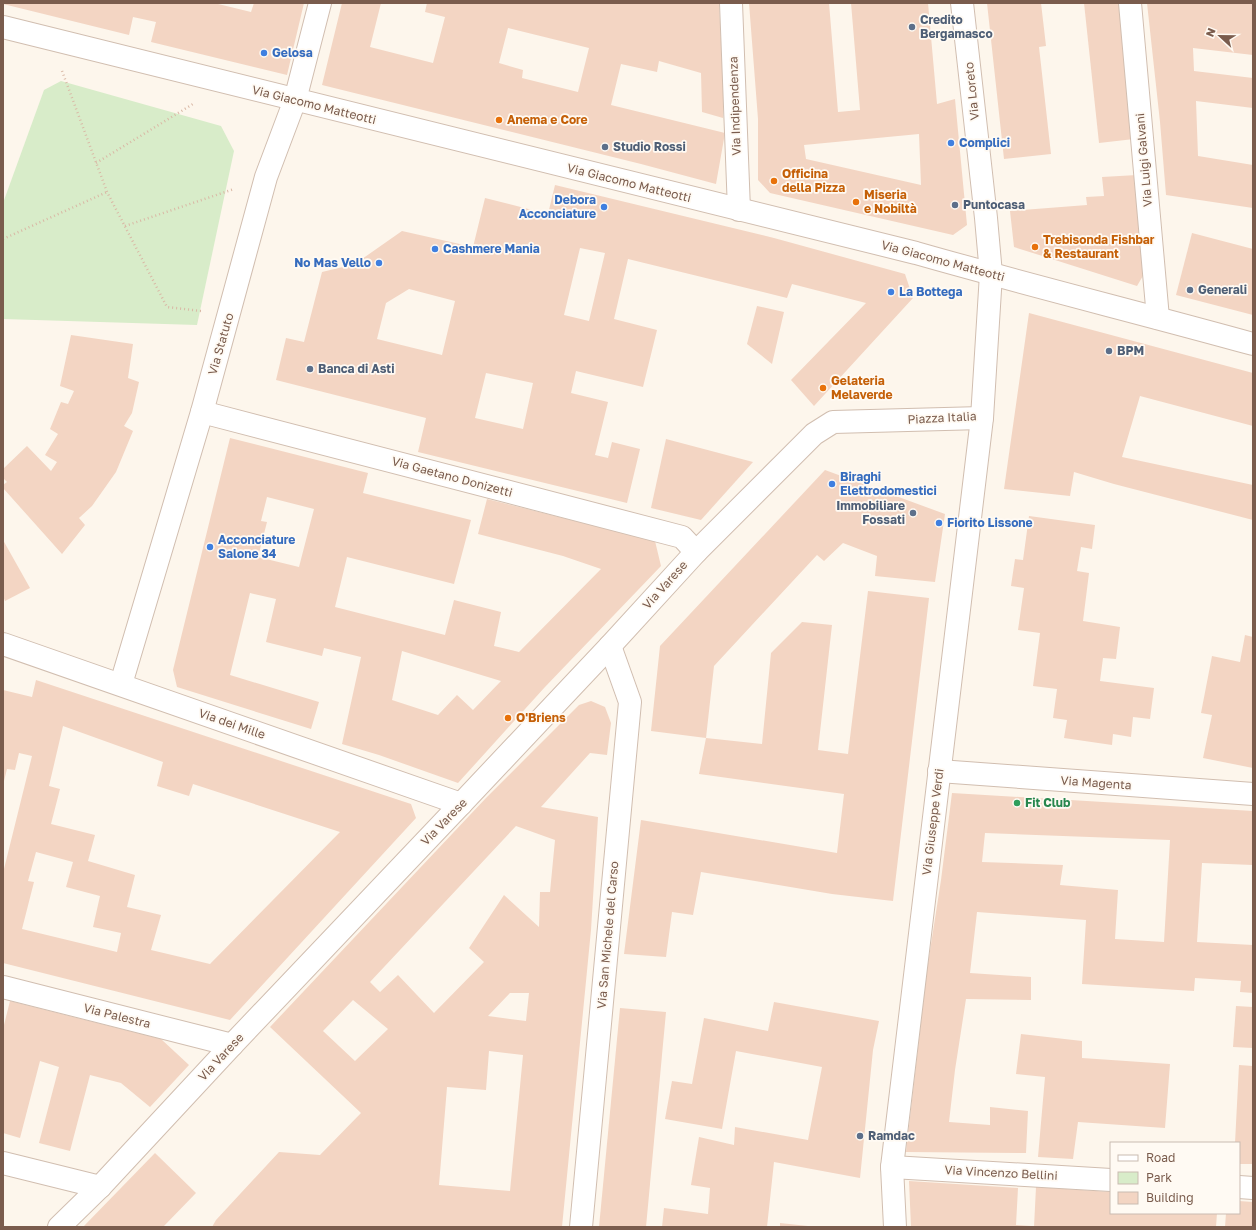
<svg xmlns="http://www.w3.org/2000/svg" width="1256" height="1230" font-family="'Golos Text',sans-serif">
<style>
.green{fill:#d8ecc9}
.building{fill:#f3d5c3;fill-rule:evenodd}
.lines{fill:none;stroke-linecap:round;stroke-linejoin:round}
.minor-casing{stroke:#d1beb0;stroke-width:24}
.tertiary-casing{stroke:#d1beb0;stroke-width:24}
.path{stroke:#d9b8a5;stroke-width:2.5;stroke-dasharray:1 3;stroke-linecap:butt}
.minor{stroke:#fff;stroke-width:22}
.tertiary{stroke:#fff;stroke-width:22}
.service-dot{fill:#5c6f8a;stroke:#fffaf3;stroke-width:1.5}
.shop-dot{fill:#3f7fe0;stroke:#fffaf3;stroke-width:1.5}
.food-dot{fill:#e8710a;stroke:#fffaf3;stroke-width:1.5}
.leisure-dot{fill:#2e9e5b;stroke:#fffaf3;stroke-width:1.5}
.labels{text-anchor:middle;stroke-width:3.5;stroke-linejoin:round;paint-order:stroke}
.service-label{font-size:12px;font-weight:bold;fill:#4e5e75;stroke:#fffaf3;text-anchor:start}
.shop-label{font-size:12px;font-weight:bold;fill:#366cbe;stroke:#fffaf3;text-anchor:start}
.street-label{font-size:12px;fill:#7a5c4d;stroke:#fffaf3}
.food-label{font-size:12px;font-weight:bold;fill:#c56008;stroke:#fffaf3;text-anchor:start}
.leisure-label{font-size:12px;font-weight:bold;fill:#27864d;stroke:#fffaf3;text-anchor:start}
</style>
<rect width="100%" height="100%" fill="#fdf6ec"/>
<polygon class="green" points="61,81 221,126 234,151 197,325 3,319 3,203 44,90"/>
<g class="building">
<polygon points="3,3 214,3 251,12 254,3 304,3 287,75 151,42 156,22 133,17 129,35 3,4"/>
<path d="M342,3h39l-11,44 63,16 12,-46 -20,-5 2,-9h292l4,76v39l-21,-6 -1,-39 -42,-12 -2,11 -36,-8 -10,41 114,28 -9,51 -75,-20 -319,-79zM508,28l81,20 -11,44 -56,-14 1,-8 -24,-7z"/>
<path d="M749,3h80l9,109 22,-2 -9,-107h77l9,101 18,-5 12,126 -14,10 -183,-42 -12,-13v-61zM919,134l2,51 -115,-26 -2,-14z"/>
<polygon points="987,3 1041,3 1046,46 1039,47 1051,154 1004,159"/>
<polygon points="1084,3 1119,3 1134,139 1099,143"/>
<polygon points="1147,3 1253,3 1253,55 1193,48 1194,71 1253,78 1253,108 1196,101 1198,156 1253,165 1253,208 1166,195 1160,122"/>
<polygon points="1137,175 1147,269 1137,286 1014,247 1010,211 1087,205 1086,197 1104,196 1102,177"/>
<path d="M555,185l219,53 131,36 8,24 -99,108 -23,-26 75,-77 -74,-19 -5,14 -159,-39 -14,60 43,11 -14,57 -67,-16 -5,22 37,9 -13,53 13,3 4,-16 28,7 -13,54 -209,-51 8,-34 -150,-38 10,-42 18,4 18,-70 25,-6 15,-7 40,-28 71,16 12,-49 63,16zM580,248l25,5 -16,68 -25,-6zM409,289l46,12 -13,54 -65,-16 9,-36zM486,373l47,10 -10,46 -48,-11z"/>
<polygon points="1192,233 1253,249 1253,315 1176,295"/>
<polygon points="757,306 784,312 772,364 747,344"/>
<polygon points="1029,313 1253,373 1253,426 1140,396 1122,457 1253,485 1253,520 1114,484 1074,472 1070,496 1004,489"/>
<polygon points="71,335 133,344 128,378 139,382 132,413 124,426 133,431 116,472 92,506 79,518 85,525 62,554 3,488 3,485 7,482 3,478 3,469 27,446 51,471 57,462 45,455 58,434 50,429 61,402 68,404 74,391 60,386"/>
<path d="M230,438l138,35 -5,20 108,27 -17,64 -107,-27 -12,50 110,28 9,-35 47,12 -7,34 25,6 82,-83 -38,-13 -85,-22 9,-35 168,42 6,25 -116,121 -87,96 -79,-28 -37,-11 19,-87 -37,-9 -2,8 -56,-14 10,-43 -26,-6 -20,82 89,27 -8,27 -134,-42 -4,-17zM267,497l47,12 -15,58 -41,-10 9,-35 -6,-1zM402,651l99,30 -28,29 -16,-15 -19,20 -46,-15z"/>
<polygon points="666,439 753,462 701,520 651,508"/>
<polygon points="825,470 945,514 935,582 875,576 877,556 843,543 824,561 817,555 714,666 706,738 651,731 660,646"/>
<polygon points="1029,516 1095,525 1092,549 1081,547 1077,571 1089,573 1083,621 1120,627 1116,659 1103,658 1100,681 1154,688 1150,719 1133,717 1131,737 1113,734 1112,745 1064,738 1067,720 1053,718 1057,689 1033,686 1040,633 1018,630 1024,588 1011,586 1015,559 1023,560"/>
<polygon points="3,540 30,588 5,601 3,596"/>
<polygon points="868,591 929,598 893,901 832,894 701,872 693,915 672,912 666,957 624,954 641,820 837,853 844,794 699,774 706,738 762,744 771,653 802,622 832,625 818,750 848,754"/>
<polygon points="1245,635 1253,637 1253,768 1203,758 1212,715 1201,713 1212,656 1240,662"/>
<path d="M36,680l375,124 5,14 -186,202 -227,-57v-90l29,-117 -13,-3 -4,17 -8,-1 -4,16v-95l29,7zM63,726l100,36 -6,24 32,10 4,-12 147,48 -130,132 -59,-14 10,-35 -34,-8 8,-32 -47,-14 7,-26 -44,-11 9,-35 -11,-3zM36,852l37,10 -7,25 34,9 -7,31 28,6 -4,19 -95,-23 12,-47 -6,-1z"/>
<path d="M591,701l14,6 6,16 -4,32 -17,-2 -49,54 57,10 -7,113 -29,297h-350l4,-7 63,-68 41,3 41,-42 -91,-86 216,-229 93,-93zM516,826l39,14 -5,52h-10l-1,35 -35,-32 -35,53 15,14 -50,51 -36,-38 -18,17 -10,-10zM510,993h19l-3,28 -38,-5zM353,1000l35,29 -33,32 -32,-30zM489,1051l34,4 -13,136 -71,-6 8,-98 39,3z"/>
<path d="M952,793l301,18v54l-51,-2 -5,79 56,3v48l-13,-1 1,-11 -46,-3 -1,13 -112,-7 4,-64 -109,-8 -7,61 61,4v23l-65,-1 -11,71 -6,52 41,3v-18l38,4 -2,42 -120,-1 21,-182 14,-90zM985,833l185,7 -6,102 -49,-3 3,-49 -58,-5 3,-20 -81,-3z"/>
<polygon points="10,1001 161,1039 189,1065 150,1107 121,1083 90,1075 70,1151 39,1143 59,1067 40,1061 20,1138 3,1133 3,1029"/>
<polygon points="774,1002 879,1021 873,1050 860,1178 774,1162 767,1227 662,1227 664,1208 708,1214 710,1188 691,1185 699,1137 734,1145 735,1127 808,1140 822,1067 736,1051 722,1129 665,1119 672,1081 692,1084 704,1018 768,1031"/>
<polygon points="1236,1006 1253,1007 1253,1048 1233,1047"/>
<polygon points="620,1008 666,1012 646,1227 599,1227"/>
<polygon points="1021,1034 1082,1041 1082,1058 1170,1064 1165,1128 1078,1122 1073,1159 1038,1157 1045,1077 1016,1074"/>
<polygon points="1239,1065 1253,1066 1253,1164 1239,1164 1239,1143 1235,1143"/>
<polygon points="155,1153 196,1193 163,1227 83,1227"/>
<polygon points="909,1181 1018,1188 1016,1225 1031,1226 1031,1227 911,1227"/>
<polygon points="1036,1187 1111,1192 1111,1213 1217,1213 1216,1227 1034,1227"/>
<polygon points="1239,1201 1253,1202 1253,1227 1225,1227 1226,1213 1239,1213"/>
<polygon points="780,1223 808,1226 808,1227 780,1227"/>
</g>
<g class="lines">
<defs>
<g id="minor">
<polyline points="731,3 739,210"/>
<polyline points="962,3 986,218 991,274"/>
<polyline points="1130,3 1158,318"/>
<polyline points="202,412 682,537 696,552"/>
<polyline points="3,644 461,804"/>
<polyline points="121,684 202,412 266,177 295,100 320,3"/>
<polyline points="939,771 1253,794"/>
<polyline points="3,987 232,1045"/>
<polyline points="3,1163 100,1187"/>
<polyline points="892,1167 1111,1180"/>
<polyline points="1239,1187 1253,1188"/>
<polyline points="59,1227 100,1187 232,1045 461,804 610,646 696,552 814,434 833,422 982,418"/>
<polyline points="581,1227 630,702 610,646"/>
</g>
<g id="tertiary">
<path d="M3,27l913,226c112,32 225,60 337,91"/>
<polyline points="895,1227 892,1167 982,418 991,274"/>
</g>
</defs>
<use href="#minor" class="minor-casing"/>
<use href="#tertiary" class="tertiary-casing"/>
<g class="path">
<polyline points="62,71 107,192 167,307 201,311"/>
<polyline points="96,163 193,104"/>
<polyline points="125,226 234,189"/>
<polyline points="3,239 107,192"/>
</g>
<use href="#minor" class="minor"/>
<use href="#tertiary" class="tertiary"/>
</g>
<g class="service-dot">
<circle cx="912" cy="27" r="4"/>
<circle cx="605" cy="147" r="4"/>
<circle cx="955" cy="205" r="4"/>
<circle cx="1190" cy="290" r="4"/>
<circle cx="1109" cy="351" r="4"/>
<circle cx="310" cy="369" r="4"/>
<circle cx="913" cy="513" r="4"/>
<circle cx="860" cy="1136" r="4"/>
</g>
<g class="shop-dot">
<circle cx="264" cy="53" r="4"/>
<circle cx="951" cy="143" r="4"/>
<circle cx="604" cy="207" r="4"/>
<circle cx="435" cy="249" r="4"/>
<circle cx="379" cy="263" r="4"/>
<circle cx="891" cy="292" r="4"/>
<circle cx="832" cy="484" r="4"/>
<circle cx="939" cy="523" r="4"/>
<circle cx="210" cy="547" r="4"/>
</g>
<g class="food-dot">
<circle cx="499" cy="120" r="4"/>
<circle cx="774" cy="181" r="4"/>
<circle cx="856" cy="202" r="4"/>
<circle cx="1035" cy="247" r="4"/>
<circle cx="823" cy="388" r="4"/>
<circle cx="508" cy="718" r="4"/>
</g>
<circle class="leisure-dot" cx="1017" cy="803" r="4"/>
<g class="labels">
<g class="service-label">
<text x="920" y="24">Credito<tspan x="920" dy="14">Bergamasco</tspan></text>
<text x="613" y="151">Studio Rossi</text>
<text x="963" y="209">Puntocasa</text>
<text x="1198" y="294">Generali</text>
<text x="1117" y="355">BPM</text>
<text x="318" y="373">Banca di Asti</text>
<text x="905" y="510" text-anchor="end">Immobiliare<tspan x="905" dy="14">Fossati</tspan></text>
<text x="868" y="1140">Ramdac</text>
</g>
<g class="shop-label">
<text x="272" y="57">Gelosa</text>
<text x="959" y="147">Complici</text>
<text x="596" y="204" text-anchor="end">Debora<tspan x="596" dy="14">Acconciature</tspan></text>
<text x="443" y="253">Cashmere Mania</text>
<text x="371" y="267" text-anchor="end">No Mas Vello</text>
<text x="899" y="296">La Bottega</text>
<text x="840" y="481">Biraghi<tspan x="840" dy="14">Elettrodomestici</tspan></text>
<text x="947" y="527">Fiorito Lissone</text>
<text x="218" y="544">Acconciature<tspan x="218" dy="14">Salone 34</tspan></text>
</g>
<g class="street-label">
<text transform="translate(972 91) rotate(-96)" y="4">Via Loreto</text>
<text transform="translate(314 105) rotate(14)" y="4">Via Giacomo Matteotti</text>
<text transform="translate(735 106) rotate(-92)" y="4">Via Indipendenza</text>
<text transform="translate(1144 160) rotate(-95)" y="4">Via Luigi Galvani</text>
<text transform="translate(629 183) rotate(14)" y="4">Via Giacomo Matteotti</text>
<text transform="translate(943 261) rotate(15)" y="4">Via Giacomo Matteotti</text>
<text transform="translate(221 344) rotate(-74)" y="4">Via Statuto</text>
<text transform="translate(942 418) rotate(-3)" y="4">Piazza Italia</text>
<text transform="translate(452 477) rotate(15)" y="4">Via Gaetano Donizetti</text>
<text transform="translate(665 585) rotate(-48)" y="4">Via Varese</text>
<text transform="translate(232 724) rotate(19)" y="4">Via dei Mille</text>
<text transform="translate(1096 783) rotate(4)" y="4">Via Magenta</text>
<text transform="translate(444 822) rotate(-46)" y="4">Via Varese</text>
<text transform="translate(933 822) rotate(-83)" y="4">Via Giuseppe Verdi</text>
<text transform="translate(608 935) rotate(-85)" y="4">Via San Michele del Carso</text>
<text transform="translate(117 1016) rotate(14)" y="4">Via Palestra</text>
<text transform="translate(221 1057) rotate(-47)" y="4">Via Varese</text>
<text transform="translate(1001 1173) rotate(3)" y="4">Via Vincenzo Bellini</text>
</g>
<g class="food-label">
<text x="507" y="124">Anema e Core</text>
<text x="782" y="178">Officina<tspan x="782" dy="14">della Pizza</tspan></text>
<text x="864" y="199">Miseria<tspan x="864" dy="14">e Nobiltà</tspan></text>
<text x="1043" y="244">Trebisonda Fishbar<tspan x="1043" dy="14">&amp; Restaurant</tspan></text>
<text x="831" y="385">Gelateria<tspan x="831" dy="14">Melaverde</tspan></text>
<text x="516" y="722">O'Briens</text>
</g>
<g class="leisure-label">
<text x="1025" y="807">Fit Club</text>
</g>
</g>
<rect width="1256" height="1230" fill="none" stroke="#7a5c4d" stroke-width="8"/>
<rect x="1110" y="1142" width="130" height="72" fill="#fffaf3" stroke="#cabbb1"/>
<rect x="1118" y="1155" width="20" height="6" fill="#ffffff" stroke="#cabbb1"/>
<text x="1146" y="1162" font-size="12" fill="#7a5c4d">Road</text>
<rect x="1118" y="1172" width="20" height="12" fill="#d8ecc9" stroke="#cabbb1"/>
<text x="1146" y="1182" font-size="12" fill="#7a5c4d">Park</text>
<rect x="1118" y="1192" width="20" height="12" fill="#f3d5c3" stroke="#cabbb1"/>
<text x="1146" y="1202" font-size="12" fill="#7a5c4d">Building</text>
<g transform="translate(1220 36) rotate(292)" stroke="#fffaf3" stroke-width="3" paint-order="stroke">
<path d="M0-3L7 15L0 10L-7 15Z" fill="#7a5c4d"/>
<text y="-6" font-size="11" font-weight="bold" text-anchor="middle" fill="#7a5c4d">N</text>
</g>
</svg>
